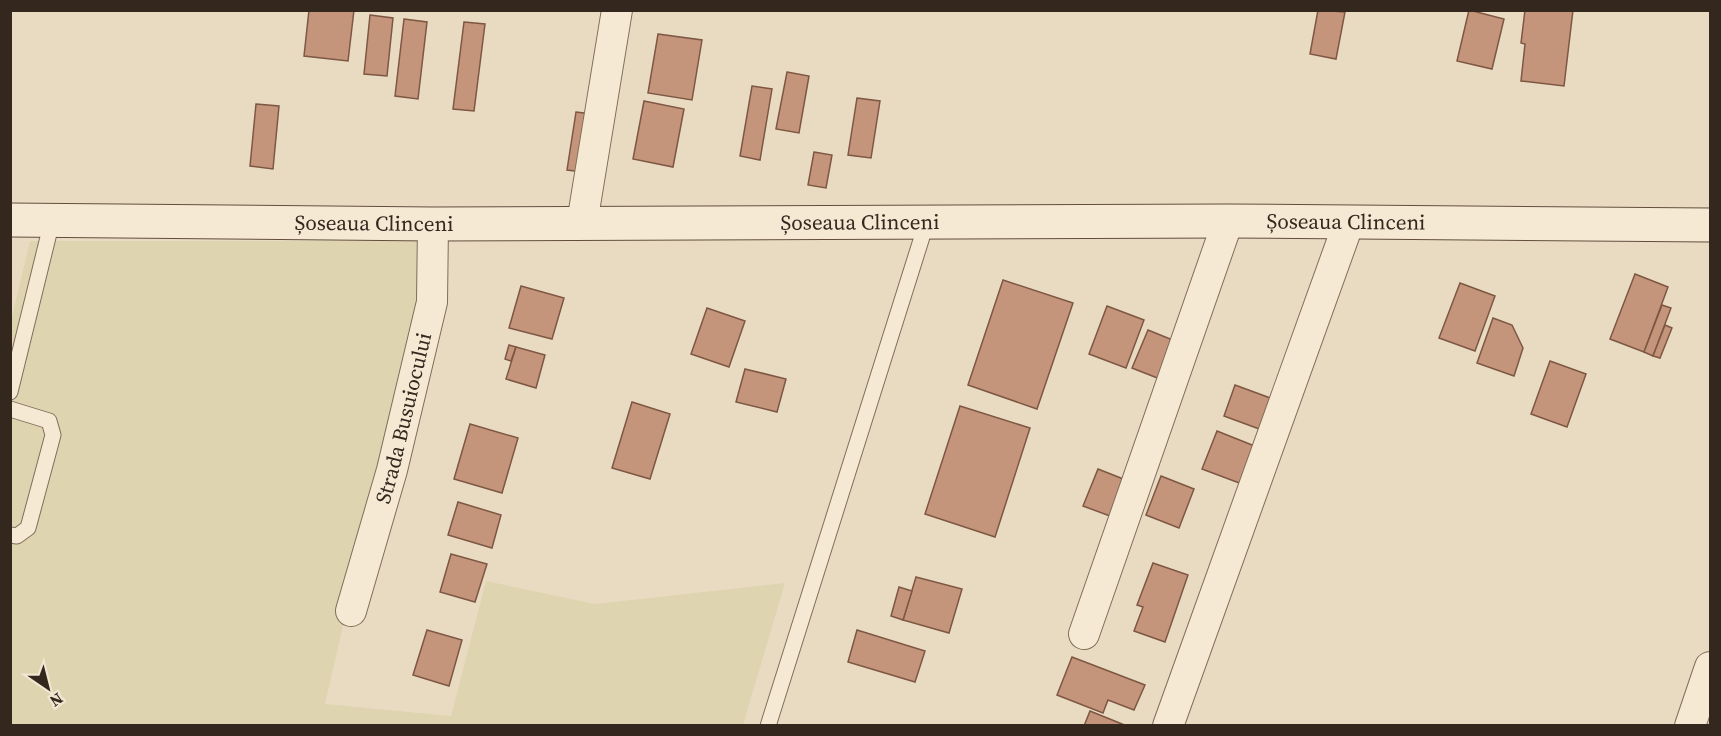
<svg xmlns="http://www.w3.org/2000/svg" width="1721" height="736" font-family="'Source Serif 4',serif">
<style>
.farmland{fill:#ded4b0}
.building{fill:#c4957b;stroke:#7e5743;stroke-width:1.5}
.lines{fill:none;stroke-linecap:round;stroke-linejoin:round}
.service-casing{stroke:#816d5b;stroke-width:17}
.minor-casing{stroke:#816d5b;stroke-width:32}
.secondary-casing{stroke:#634e3e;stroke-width:35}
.service{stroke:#f5e9d4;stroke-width:15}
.minor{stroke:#f5e9d4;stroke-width:30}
.secondary{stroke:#f5e9d4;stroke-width:33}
.labels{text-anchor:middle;stroke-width:5;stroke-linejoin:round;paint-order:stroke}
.street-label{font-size:21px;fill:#33271e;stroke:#f1e6d1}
</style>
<rect width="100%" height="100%" fill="#e9dbc2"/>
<polygon class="farmland" points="30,241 432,241 325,704 451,716 486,581 595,604 785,583 743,725 11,726 10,325"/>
<g class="building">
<polygon points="309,10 354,10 348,61 304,56"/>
<polygon points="1318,10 1345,12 1336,59 1310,54"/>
<polygon points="1469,10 1504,19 1492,69 1457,61"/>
<polygon points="1525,10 1573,10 1564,86 1521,81 1525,44 1521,43"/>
<polygon points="370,15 393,18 387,76 364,74"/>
<polygon points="404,19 427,22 418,99 395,96"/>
<polygon points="464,22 485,24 474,111 453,109"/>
<polygon points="658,34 702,40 692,100 648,93"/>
<polygon points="787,72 809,76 799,133 776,129"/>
<polygon points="752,86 772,89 760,160 740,156"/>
<polygon points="857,98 880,101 871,158 848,155"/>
<polygon points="644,101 684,109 673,167 633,159"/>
<polygon points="256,104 279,106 273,169 250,166"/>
<polygon points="576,112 592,114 583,172 567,170"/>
<polygon points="814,152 832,155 826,188 808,185"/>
<polygon points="1635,274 1668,287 1644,352 1610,339"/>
<polygon points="1003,280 1073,303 1037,409 968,385"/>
<polygon points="1460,283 1495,296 1475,351 1439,338"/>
<polygon points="521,286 564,298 552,339 509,328"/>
<polygon points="1662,305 1671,308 1653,356 1644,352"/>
<polygon points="1107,306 1144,320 1126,368 1089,354"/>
<polygon points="707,308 745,321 729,367 691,354"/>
<polygon points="1493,318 1512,325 1523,348 1514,376 1477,363"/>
<polygon points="1665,325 1672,328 1660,358 1653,356"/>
<polygon points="1148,330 1180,343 1165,381 1132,368"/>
<polygon points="509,345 516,347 511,361 505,359"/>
<polygon points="516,347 545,355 536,388 506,379"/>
<polygon points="1550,361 1586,374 1567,427 1531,414"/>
<polygon points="745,369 786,379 777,412 736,402"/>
<polygon points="1235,385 1273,399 1262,430 1224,416"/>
<polygon points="632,402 670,414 650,479 612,468"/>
<polygon points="960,406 1030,428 995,537 925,514"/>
<polygon points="470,424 518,438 502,493 454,479"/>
<polygon points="1217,431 1257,447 1242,484 1202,469"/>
<polygon points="1098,469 1131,482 1118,519 1083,506"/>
<polygon points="1161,476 1194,489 1179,528 1146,515"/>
<polygon points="458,502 501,515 492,548 448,535"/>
<polygon points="451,554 487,564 475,602 440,592"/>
<polygon points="1153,563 1188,575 1165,642 1134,631 1143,607 1137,605"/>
<polygon points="916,577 962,589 949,633 903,620"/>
<polygon points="899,587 912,591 903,620 891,616"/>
<polygon points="427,630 462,640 449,686 413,675"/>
<polygon points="857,630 925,651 915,682 848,662"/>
<polygon points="1072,657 1145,685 1134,710 1108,700 1103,713 1057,695"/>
<polygon points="1090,711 1127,726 1084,726"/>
</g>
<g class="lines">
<defs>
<g id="service">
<polyline points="10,392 52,221"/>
<polyline points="10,409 49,421 53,435 28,528 17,536 10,535"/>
<polyline points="768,726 927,221"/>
</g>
<g id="minor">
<polyline points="582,223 617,10"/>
<path id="s1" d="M351,611l41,-141 40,-168 1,-78"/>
<polyline points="1084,634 1228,221"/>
<polyline points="1168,726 1349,222"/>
<polyline points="1690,726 1710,667"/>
</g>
<g id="secondary">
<path id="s2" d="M10,220l423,4 795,-3 482,4"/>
</g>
</defs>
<use href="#service" class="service-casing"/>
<use href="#minor" class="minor-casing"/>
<use href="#secondary" class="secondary-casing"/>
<use href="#service" class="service"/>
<use href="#minor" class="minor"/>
<use href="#secondary" class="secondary"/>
</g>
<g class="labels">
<g class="street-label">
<text dy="7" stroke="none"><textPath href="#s2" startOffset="850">Șoseaua Clinceni</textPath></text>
<text dy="7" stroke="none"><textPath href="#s2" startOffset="1336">Șoseaua Clinceni</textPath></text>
<text dy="7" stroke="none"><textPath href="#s2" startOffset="364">Șoseaua Clinceni</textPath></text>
<text dy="7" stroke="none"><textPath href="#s1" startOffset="200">Strada Busuiocului</textPath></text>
</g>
</g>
<rect width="1721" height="736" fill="none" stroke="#33271e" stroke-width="24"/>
<g transform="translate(48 688) rotate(145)" stroke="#f1e6d1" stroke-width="4.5" paint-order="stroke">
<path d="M0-4.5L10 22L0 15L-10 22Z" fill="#33271e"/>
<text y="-9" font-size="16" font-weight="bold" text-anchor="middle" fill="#33271e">N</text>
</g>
</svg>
